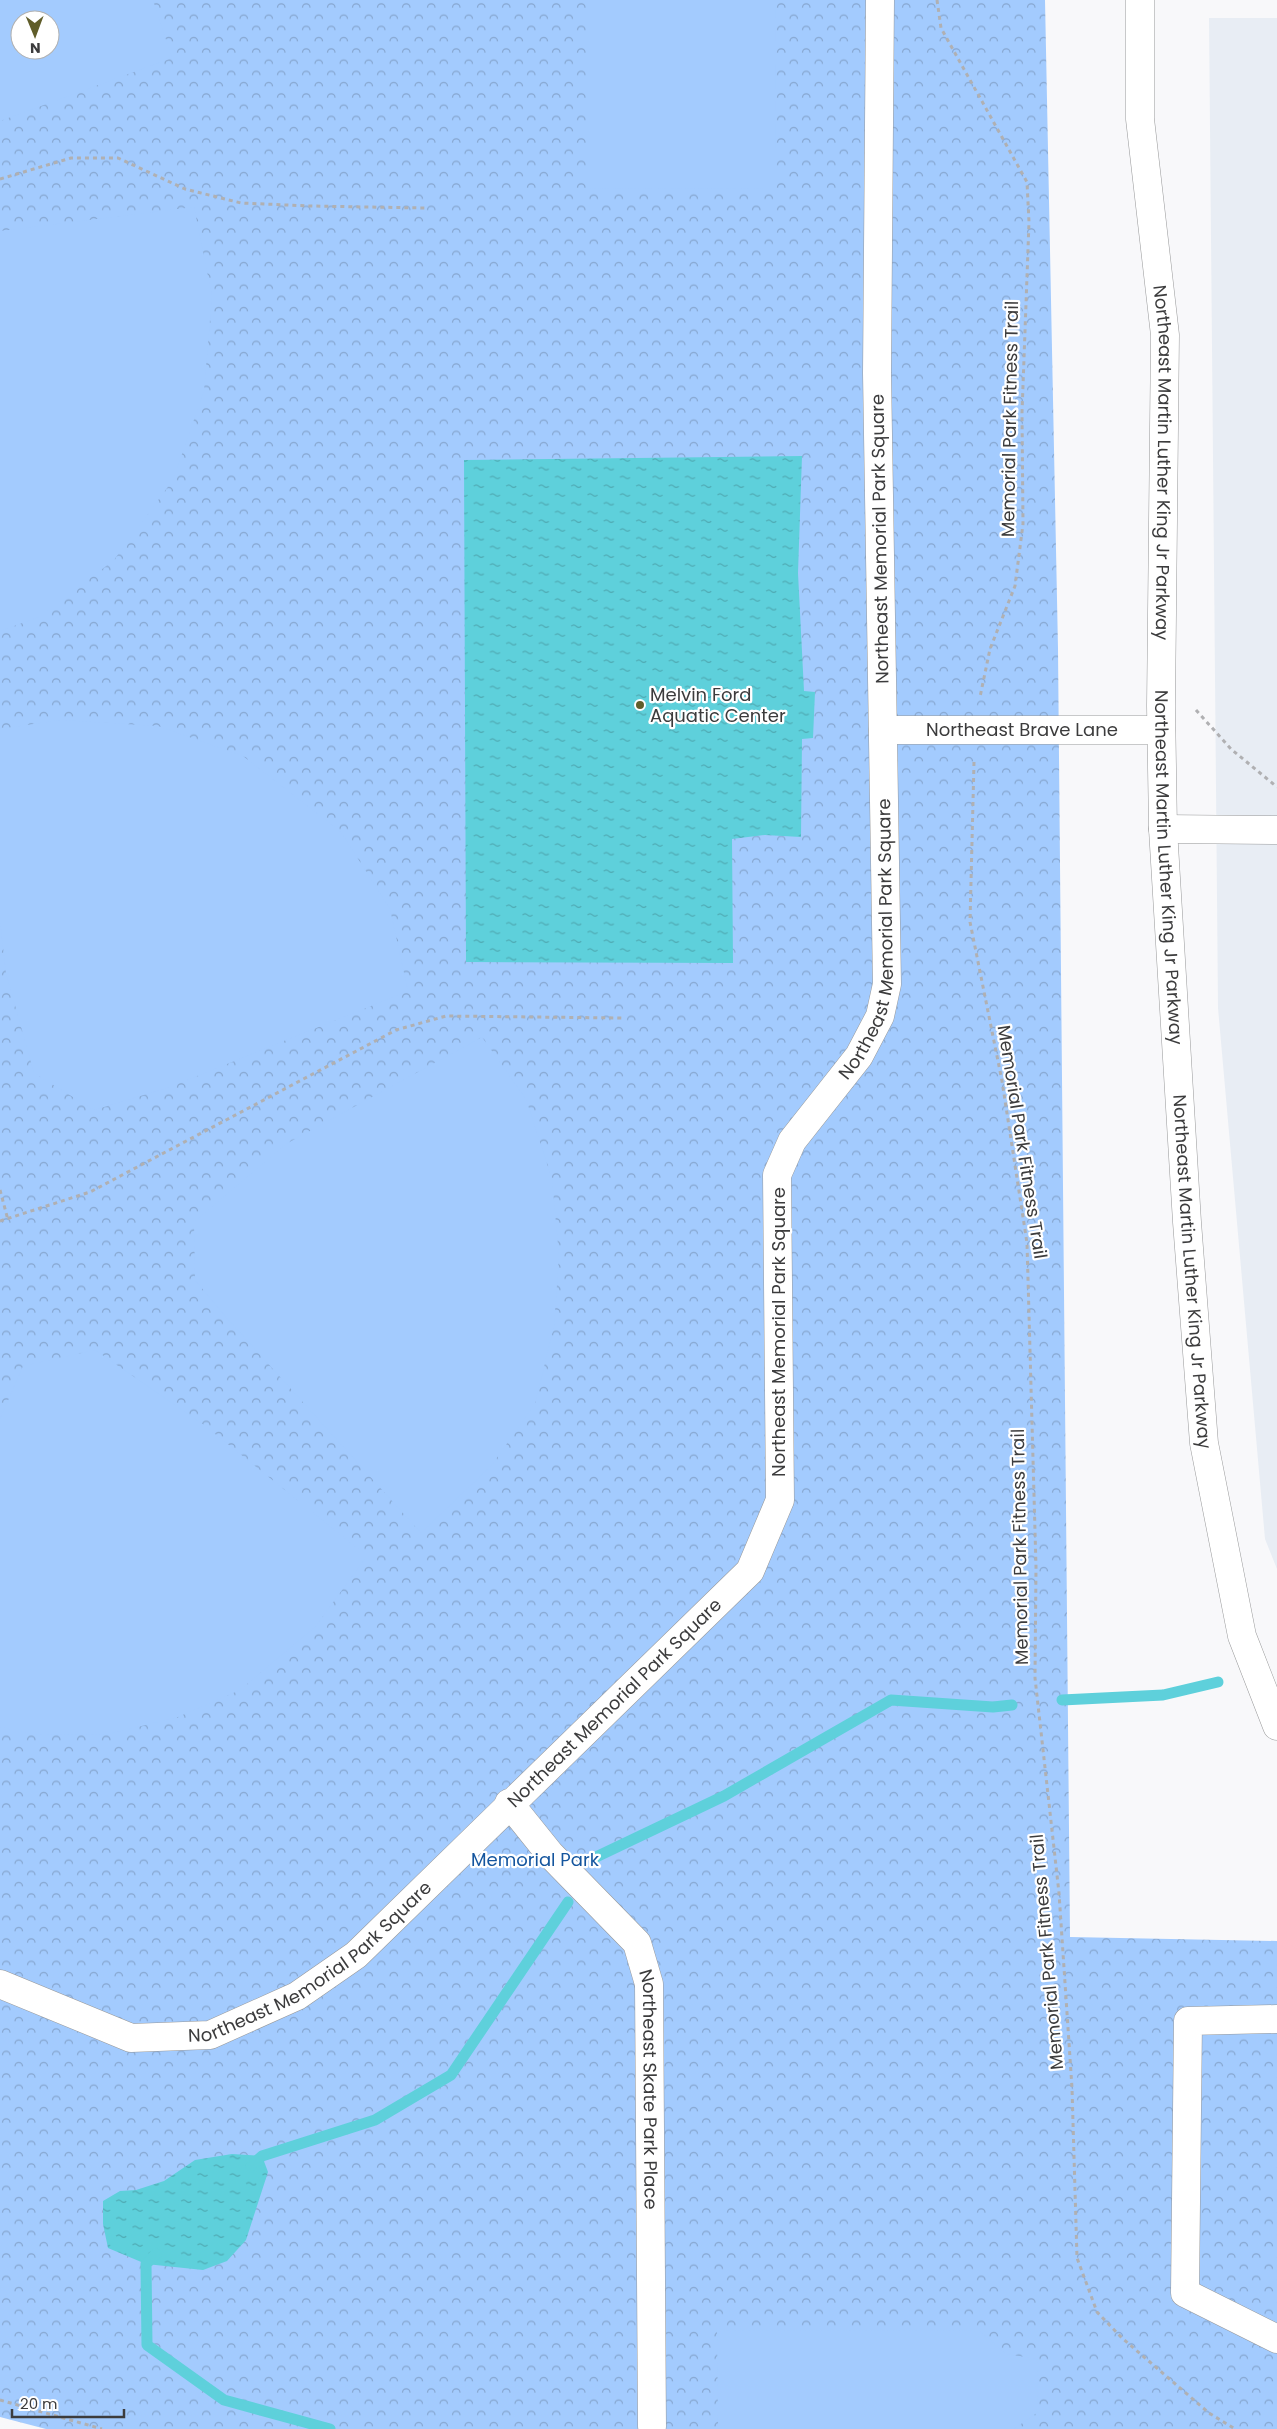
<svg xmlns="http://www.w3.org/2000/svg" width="1277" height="2429" font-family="Poppins,sans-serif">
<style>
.built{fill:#e8edf4}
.park{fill:url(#park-crowns);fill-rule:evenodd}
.garden{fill:#a3cbfe;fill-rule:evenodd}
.water{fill:url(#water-ripples)}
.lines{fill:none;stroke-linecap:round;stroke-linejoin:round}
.stream{stroke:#5ed0db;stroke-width:11}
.minor-casing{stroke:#98999a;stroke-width:29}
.path{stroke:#b0b0b2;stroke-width:3;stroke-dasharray:4 4;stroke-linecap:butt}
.minor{stroke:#fff;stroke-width:28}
.poi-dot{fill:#605d2a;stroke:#fff;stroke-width:2}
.labels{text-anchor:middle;stroke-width:4.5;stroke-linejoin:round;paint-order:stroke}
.street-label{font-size:18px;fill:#3c3c3d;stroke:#fff}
.poi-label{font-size:18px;fill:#3c3c3d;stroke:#fff;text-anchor:start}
.park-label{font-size:18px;fill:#14559e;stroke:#fff}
</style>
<defs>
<pattern id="park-crowns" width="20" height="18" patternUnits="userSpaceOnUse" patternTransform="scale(1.25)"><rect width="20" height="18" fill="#a3cbfe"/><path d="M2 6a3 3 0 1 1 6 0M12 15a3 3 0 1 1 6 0" fill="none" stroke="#86a6cf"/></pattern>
<pattern id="water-ripples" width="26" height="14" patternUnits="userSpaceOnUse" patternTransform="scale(1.25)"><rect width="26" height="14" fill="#5ed0db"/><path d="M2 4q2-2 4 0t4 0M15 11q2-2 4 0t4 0" fill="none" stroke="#4faab3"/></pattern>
</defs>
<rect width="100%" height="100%" fill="#f8f8fa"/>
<polygon class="built" points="1209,18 1277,18 1277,1569 1265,1539 1218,1008"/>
<path class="park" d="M0,0h1045l13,649 12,1288 207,4v488h-1231l-46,-12zM20,20h30v30h-30z"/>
<g class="garden">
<path d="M0,0h153l19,58 -172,63zM20,20h30v30h-30z"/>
<polygon points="589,0 775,0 776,188 589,189"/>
<polygon points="194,207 212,296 204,391 173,480 114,560 39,617 0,631 0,231"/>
<polygon points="60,720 158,726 243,756 341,832 390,909 408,991 170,1087 94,1110 34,1073 6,973 0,921 0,729"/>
<polygon points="482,1037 526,1099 552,1179 559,1256 554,1326 535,1404 491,1466 421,1533 225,1316 195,1280 194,1222 286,1144"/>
<polygon points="95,1350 204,1425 367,1556 315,1627 240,1690 178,1717 109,1734 35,1735 0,1727 0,1419 23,1366"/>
<polygon points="717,2330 980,2331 1006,2354 1037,2359 1038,2412 1014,2429 718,2429"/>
</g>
<g class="water">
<polygon points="802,456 798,573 804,691 815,692 813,738 802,739 801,837 765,835 732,839 733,963 466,962 464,460"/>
<polygon points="232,2154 262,2156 268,2172 246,2240 227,2261 203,2270 146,2264 108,2248 103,2224 103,2201 120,2191 136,2190 164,2181 195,2160"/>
</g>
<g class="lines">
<g class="stream">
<polyline points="1062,1700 1163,1695 1218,1682"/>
<polyline points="596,1857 724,1796 891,1700 993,1707 1012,1705"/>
<polyline points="251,2166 262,2156 375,2120 451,2075 568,1902"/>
<polyline points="156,2254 146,2264 147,2345 224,2400 330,2429"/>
</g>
<defs>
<g id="minor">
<path id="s1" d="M1140,0v119l25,216 -4,371 2,123 24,393 17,221 38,193 35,90"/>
<path id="s2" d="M883,730h278"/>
<polyline points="1163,829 1277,830"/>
<path id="s3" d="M509,1803l41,51 87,89 12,41 3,442"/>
<path id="s4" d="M0,1984l131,54 79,-3 87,-39 59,-41 394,-384 30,-71 -3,-325 15,-34 67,-85 21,-40 7,-32 -10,-611 3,-373"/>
<polyline points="1277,2019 1188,2021 1185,2293 1277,2339"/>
</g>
</defs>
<use href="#minor" class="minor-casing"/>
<g class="path">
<polyline points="937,0 941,28 1027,182 1029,222 1022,413 1023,524 1015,586 990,649 980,697"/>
<polyline points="0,179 71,158 118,158 185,189 241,203 310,206 425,208"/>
<polyline points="1196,710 1231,749 1277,787"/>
<polyline points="974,762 970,922 1002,1081 1027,1243 1036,1567 1035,1678 1059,1893 1072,2088 1077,2258 1097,2312 1122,2338 1209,2413 1235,2429"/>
<polyline points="0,1190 8,1220"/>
<polyline points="0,1221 90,1192 396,1030 446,1016 622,1018"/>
<polyline points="0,2400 102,2429"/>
</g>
<use href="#minor" class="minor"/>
</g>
<circle class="poi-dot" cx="640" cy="705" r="5"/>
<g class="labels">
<g class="street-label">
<text transform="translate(1010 419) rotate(-89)" y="6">Memorial Park Fitness Trail</text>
<text dy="6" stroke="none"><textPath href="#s1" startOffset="464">Northeast Martin Luther King Jr Parkway</textPath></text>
<text transform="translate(880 539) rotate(-91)" y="6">Northeast Memorial Park Square</text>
<text dy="6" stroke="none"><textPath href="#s2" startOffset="139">Northeast Brave Lane</textPath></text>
<text dy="6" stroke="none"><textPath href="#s1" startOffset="869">Northeast Martin Luther King Jr Parkway</textPath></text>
<text dy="6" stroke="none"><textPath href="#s4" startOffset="1604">Northeast Memorial Park Square</textPath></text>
<text transform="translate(1022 1142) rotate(81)" y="6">Memorial Park Fitness Trail</text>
<text dy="6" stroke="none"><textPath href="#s1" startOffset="1274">Northeast Martin Luther King Jr Parkway</textPath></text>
<text transform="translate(779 1332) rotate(-90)" y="6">Northeast Memorial Park Square</text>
<text transform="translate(1020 1547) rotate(-91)" y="6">Memorial Park Fitness Trail</text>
<text dy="6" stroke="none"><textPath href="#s4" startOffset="749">Northeast Memorial Park Square</textPath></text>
<text transform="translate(1047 1952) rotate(-95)" y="6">Memorial Park Fitness Trail</text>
<text dy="6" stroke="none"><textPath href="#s4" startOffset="344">Northeast Memorial Park Square</textPath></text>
<text dy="6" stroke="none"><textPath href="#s3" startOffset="338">Northeast Skate Park Place</textPath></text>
</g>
<g class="poi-label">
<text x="650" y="701">Melvin Ford<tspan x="650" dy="21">Aquatic Center</tspan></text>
</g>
<g class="park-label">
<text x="535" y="1866">Memorial Park</text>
</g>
</g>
<g transform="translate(35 35) rotate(179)"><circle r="24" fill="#ffffff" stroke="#b1b1b1"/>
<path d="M0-4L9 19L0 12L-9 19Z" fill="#605d2a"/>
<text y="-8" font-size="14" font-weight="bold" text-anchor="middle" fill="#3c3c3d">N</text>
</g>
<path d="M12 2409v8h112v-8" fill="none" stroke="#3c3c3d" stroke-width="2.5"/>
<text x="20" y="2409" font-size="15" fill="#3c3c3d" stroke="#ffffff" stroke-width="4" paint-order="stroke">20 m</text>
</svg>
